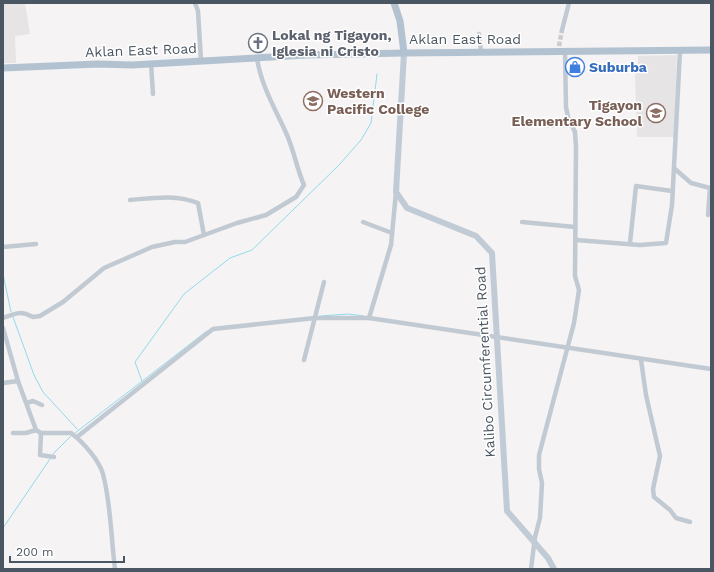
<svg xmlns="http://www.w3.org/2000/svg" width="714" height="572" font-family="'Work Sans',sans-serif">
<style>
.education{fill:#e6e4e5}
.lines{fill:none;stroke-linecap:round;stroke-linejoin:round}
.stream{stroke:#90daee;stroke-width:1}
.street-tunnel{stroke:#caccce;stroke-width:4.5;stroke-dasharray:4.5 2;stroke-linecap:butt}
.street{stroke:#c1cad2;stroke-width:4.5}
.secondary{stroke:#c1cbd6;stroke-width:6}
.primary{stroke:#b3c2d1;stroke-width:7}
.labels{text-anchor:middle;stroke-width:3;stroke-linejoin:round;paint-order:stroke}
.worship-label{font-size:14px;font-weight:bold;fill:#5b616d;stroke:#fff;text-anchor:start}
.street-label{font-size:14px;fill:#4a5661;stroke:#fff}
.shop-label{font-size:14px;font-weight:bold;fill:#366cbe;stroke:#fff;text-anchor:start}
.education-label{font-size:14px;font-weight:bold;fill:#785e54;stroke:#fff;text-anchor:start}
</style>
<rect width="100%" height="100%" fill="#f5f3f3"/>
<g class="education">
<polygon points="3,3 25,3 30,34 15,36 16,63 3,63"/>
<polygon points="677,55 674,137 637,137 635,74 638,73 638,56"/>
</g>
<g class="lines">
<g class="stream">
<polyline points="3,274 11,312"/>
<polyline points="321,316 348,314 364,316"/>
<polyline points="13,317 34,375 43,392 77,429"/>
<polyline points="142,381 135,362 184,294 230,258 252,250 339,165 361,140 371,123 377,74"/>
<polyline points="75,433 207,331"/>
<polyline points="53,454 71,436"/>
<polyline points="3,528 50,459"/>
</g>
<polyline class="street-tunnel" points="559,46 562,30"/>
<g class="street">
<polyline points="195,3 198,11 201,60"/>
<polyline points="562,30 569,3"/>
<polyline points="479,34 481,52"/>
<polyline points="151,63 153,94"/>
<polyline points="545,125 573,125"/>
<polyline points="675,169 691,183 710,188 708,215"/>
<path d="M130,200c23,-2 46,-6 68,3l6,32"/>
<polyline points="363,222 392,233"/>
<polyline points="522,222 575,227"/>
<polyline points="576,240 640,245 666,243 672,205 680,51"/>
<polyline points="630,243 636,186 672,191"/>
<polyline points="3,247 36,244"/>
<path d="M3,318c14,-5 17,-8 30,-1l7,-1 23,-14 41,-34 48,-21 23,-5h10l52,-19 29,-8 30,-18 8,-12c-7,-16 -10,-34 -17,-50 -11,-25 -26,-49 -30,-77"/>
<polyline points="369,318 391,245 396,192"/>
<path d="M3,328l15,53 18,49 5,3h30c12,9 28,27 32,41 8,30 8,64 12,95"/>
<polyline points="304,360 324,282"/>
<polyline points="641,360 646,395 660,456 653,489 654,497 670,510 676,518 690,522"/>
<polyline points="3,383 18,381"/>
<polyline points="27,403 33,401 42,405"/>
<polyline points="13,433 26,433 36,430"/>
<polyline points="41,433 40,455 54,457"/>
<polyline points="77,437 213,329 315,318 369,318 711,369"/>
<polyline points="531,569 535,537 540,518 542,483 539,469 539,455 574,323 579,290 575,276 576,147 575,132 568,117 566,107 565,52"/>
</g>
<polyline class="secondary" points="404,53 396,192 407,208 476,236 492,253 507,511 548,558 554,569"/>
<g class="primary">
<polyline points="394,3 400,21 404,53"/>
<polyline points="3,68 98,64 132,65 307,55 404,53 711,50"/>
</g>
</g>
<defs>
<symbol id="church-ring" viewBox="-11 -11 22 22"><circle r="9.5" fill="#fff" stroke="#6b7280" stroke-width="1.5"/><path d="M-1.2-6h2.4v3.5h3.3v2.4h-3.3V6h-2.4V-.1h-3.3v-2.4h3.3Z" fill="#6b7280"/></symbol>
<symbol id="shop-ring" viewBox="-11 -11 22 22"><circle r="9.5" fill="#fff" stroke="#3f7fe0" stroke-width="1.5"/><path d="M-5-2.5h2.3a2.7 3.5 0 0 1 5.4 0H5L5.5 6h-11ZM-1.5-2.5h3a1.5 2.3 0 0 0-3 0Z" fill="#3f7fe0"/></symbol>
<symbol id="university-ring" viewBox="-11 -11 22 22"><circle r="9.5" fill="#fff" stroke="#8d6e63" stroke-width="1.5"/><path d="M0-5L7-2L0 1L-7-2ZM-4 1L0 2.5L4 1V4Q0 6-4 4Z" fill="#8d6e63"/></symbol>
<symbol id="school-ring" viewBox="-11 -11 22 22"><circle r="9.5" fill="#fff" stroke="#8d6e63" stroke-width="1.5"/><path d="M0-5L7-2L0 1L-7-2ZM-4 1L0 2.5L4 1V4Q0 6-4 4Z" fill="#8d6e63"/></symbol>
</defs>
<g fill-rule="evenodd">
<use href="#church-ring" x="247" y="32" width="22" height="22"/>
<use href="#shop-ring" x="564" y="56" width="22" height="22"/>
<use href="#university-ring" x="302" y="90" width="22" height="22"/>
<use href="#school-ring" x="645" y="102" width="22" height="22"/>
</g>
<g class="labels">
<g class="worship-label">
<text x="272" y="40">Lokal ng Tigayon,<tspan x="272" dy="16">Iglesia ni Cristo</tspan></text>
</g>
<g class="street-label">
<text x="465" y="44">Aklan East Road</text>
<text transform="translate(141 50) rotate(-2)" y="5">Aklan East Road</text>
<text transform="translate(485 362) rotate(-93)" y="5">Kalibo Circumferential Road</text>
</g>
<g class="shop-label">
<text x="589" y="72">Suburba</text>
</g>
<g class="education-label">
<text x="327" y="98">Western<tspan x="327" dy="16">Pacific College</tspan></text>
<text x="642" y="110" text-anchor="end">Tigayon<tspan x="642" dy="16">Elementary School</tspan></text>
</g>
</g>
<rect width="714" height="572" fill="none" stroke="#4a5661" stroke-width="8"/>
<path d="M10 556v6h114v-6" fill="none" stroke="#4a5661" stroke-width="2"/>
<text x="16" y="556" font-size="12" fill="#4a5661" stroke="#ffffff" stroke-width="3" paint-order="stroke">200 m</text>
</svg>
